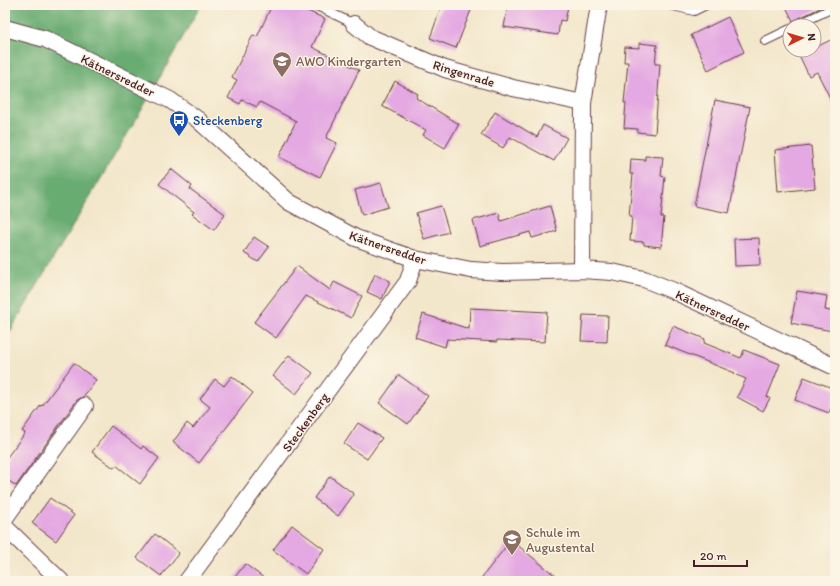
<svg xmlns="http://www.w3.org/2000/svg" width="840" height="586" font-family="Itim,sans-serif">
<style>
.forest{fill:#69ac71;stroke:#5a664e}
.building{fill:#e4a8e2}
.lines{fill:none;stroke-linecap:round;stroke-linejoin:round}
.service-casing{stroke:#633d43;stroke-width:10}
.minor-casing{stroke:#633d43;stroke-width:18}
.service{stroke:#fff;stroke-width:8}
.minor{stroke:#fff;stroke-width:16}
.labels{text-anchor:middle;stroke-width:3;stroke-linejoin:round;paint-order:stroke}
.education-label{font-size:13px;fill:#785e54;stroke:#fcf5e5;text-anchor:start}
.street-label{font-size:13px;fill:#4a1f2b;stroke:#fcf5e5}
.transit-label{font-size:13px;fill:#164399;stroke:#fcf5e5;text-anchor:start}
</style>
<rect width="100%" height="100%" fill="#fcf5e5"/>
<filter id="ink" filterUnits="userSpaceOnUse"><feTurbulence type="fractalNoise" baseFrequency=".025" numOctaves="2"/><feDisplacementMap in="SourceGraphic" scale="8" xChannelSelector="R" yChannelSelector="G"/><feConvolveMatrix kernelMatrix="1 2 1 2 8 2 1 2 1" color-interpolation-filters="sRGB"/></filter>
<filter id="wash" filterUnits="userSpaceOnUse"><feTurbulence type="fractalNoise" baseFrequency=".012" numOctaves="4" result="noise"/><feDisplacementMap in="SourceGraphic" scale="16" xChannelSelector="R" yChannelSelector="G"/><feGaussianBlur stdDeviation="0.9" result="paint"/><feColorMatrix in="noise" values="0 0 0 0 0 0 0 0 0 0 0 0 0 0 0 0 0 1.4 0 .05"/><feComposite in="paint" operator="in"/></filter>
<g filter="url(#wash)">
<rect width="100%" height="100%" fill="#f3e7cb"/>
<polygon class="forest" points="5,5 201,5 141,111 5,340"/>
<g id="blocks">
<g class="building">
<polygon points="272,5 295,5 325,19 312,47 359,70 326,138 337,143 320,177 279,157 296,121 260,102 257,107 242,100 240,104 228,98 237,80 232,77 253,35 257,37"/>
<polygon points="442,5 473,5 456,48 430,38"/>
<polygon points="508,5 559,5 568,6 565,21 560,20 558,35 504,27"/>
<polygon points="785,5 826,5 793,21"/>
<polygon points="728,17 744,52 708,70 691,35"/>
<polygon points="835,38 835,108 817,72 809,76 799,55 810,50 814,50 814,48"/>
<polygon points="639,43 657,45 655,64 660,64 655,134 637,132 638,129 624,128 626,103 624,103 628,62 624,62 625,47 639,48"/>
<polygon points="395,81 418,94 416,98 459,124 445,148 423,135 426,130 382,106"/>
<polygon points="715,100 750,107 729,213 694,206"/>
<polygon points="495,112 537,137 543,125 567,138 554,161 510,137 503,148 481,135"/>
<polygon points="811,146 815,188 778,192 775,150"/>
<polygon points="645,156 663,157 661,176 665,177 661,217 664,217 661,247 644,245 644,242 630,241 632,216 629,216 633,174 630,174 631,159 645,160"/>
<polygon points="171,169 192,186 190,189 225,214 214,230 192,214 194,212 159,184"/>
<polygon points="381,183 388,207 362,215 355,190"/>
<polygon points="441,206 449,232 424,239 416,213"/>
<polygon points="550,206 557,231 532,238 530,232 480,246 473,220 499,213 501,221"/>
<polygon points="254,237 269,247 258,262 244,253"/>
<polygon points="759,238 760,265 735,266 734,239"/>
<polygon points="297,266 330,290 334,282 362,296 351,318 306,296 276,338 254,322"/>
<polygon points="375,274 390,281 382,299 367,292"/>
<polygon points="797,291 827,296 825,310 835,312 832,331 791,323"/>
<polygon points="470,308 547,312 545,342 497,340 497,342 447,339 445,347 415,337 423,314 469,329"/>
<polygon points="583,315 608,316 607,342 581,341"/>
<polygon points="673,326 705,339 704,343 741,358 744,350 780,364 767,397 770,398 763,411 737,397 746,379 734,374 735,373 665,345"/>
<polygon points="289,355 313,373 296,394 273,376"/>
<polygon points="74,363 96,380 83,397 77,400 16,486 5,478 5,460 25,433 22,431 41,405 42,406"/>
<polygon points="399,375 428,396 408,424 379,403"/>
<polygon points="232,376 253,393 199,463 173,442 187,423 193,428 210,407 200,399 215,379 224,386"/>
<polygon points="804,377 835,389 835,397 829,413 795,400"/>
<polygon points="358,423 382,438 367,459 344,444"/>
<polygon points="111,426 141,449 143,446 159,458 140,484 116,465 114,468 92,452"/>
<polygon points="330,476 354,494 338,516 314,498"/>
<polygon points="50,498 74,515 56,541 32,523"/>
<polygon points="292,525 324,549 306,574 273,550"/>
<polygon points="155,534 179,553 161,576 137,558"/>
<polygon points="511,540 562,581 479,581"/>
<polygon points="245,564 268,581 232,581"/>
</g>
</g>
</g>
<g filter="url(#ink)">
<use href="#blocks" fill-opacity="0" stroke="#633d43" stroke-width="1"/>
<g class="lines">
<defs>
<g id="service">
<polyline points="315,5 354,24"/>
<polyline points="669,5 694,11 706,5"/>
<polyline points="795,26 835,7"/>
<polyline points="765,41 790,29"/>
</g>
<g id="minor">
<polyline points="354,24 370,37 445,69 513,88 583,103"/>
<polyline points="5,28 45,39 170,100 197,119 289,202 356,238 415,259 471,270 502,272 582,270 612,272 644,279 674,291 835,367"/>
<polyline points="582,270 583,103 599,5"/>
<polyline points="5,518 85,406"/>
<polyline points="5,527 61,581"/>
<polyline points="187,581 408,281 415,259"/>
</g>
</defs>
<use href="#service" class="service-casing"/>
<use href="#minor" class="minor-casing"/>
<use href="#service" class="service"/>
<use href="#minor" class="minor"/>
</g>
</g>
<defs>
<symbol id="school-pin" viewBox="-11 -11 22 30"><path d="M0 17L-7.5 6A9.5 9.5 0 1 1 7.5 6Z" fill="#8d6e63" stroke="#fcf5e5"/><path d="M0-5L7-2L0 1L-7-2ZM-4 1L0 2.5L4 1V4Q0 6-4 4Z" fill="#fff"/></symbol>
<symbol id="bus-pin" viewBox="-11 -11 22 30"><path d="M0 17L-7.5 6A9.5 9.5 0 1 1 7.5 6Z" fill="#1a4fb4" stroke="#fcf5e5"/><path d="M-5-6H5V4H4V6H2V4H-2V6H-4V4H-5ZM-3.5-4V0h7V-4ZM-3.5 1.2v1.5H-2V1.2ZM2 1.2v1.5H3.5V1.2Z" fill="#fff"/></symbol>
</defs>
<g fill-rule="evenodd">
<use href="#school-pin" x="271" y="50" width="22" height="30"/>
<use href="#bus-pin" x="168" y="109" width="22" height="30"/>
<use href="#school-pin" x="501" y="528" width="22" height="30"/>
</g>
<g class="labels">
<g class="education-label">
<text x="296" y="66">AWO Kindergarten</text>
<text x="526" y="537">Schule im<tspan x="526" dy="15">Augustental</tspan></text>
</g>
<g class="street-label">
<text transform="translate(464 73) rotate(17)" y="5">Ringenrade</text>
<text transform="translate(118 75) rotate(26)" y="5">Kätnersredder</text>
<text transform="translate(388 247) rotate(19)" y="5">Kätnersredder</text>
<text transform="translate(713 310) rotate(25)" y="5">Kätnersredder</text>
<text transform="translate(305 422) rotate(-54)" y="5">Steckenberg</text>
</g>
<g class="transit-label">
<text x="193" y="125">Steckenberg</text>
</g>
</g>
<rect width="840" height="586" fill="none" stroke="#fcf5e5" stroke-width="20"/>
<g transform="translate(802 38) rotate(85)"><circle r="19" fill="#fcf5e5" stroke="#b59f9b"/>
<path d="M0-3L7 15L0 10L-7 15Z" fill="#c8321e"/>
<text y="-6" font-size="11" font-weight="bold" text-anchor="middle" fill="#4a1f2b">N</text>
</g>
<path d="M694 560v6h53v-6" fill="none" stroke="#4a1f2b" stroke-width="2"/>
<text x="700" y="560" font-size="12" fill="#4a1f2b" stroke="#fcf5e5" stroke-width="3" paint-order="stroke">20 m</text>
</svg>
